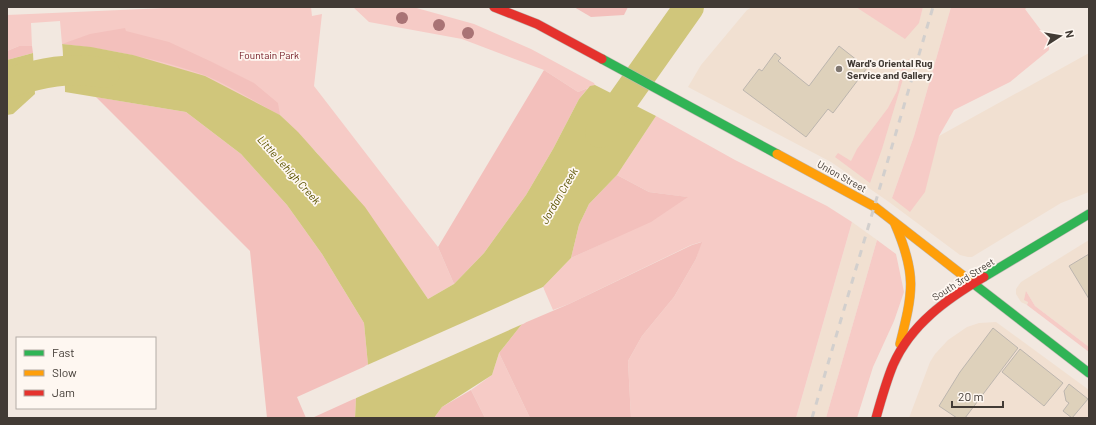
<svg xmlns="http://www.w3.org/2000/svg" width="1096" height="425" font-family="Barlow,sans-serif">
<style>
.built{fill:#f1e0d1}
.green{fill:#f6cbc6}
.forest{fill:#f3c0bc}
.water{fill:#d0c67b}
.pier{fill:#f2e8e0}
.lines{fill:none;stroke-linecap:round;stroke-linejoin:round}
.river{stroke:#d0c67b;stroke-width:30}
.building{fill:#ded1bb;stroke:#bcb5ae}
.fast-casing{stroke:#beb7b1;stroke-width:10}
.slow-casing{stroke:#beb7b1;stroke-width:10}
.jam-casing{stroke:#beb7b1;stroke-width:10}
.fast{stroke:#30b455;stroke-width:9}
.slow{stroke:#ff9f0a;stroke-width:9}
.jam{stroke:#e5322d;stroke-width:9}
.rail{stroke:#d2cfcd;stroke-width:3;stroke-dasharray:7 7;stroke-linecap:butt}
.tree{fill:#a97375}
.poi-dot{fill:#807871;stroke:#fef7f1;stroke-width:1.5}
.labels{text-anchor:middle;stroke-width:3.5;stroke-linejoin:round;paint-order:stroke}
.park-label{font-size:10px;fill:#6e141e;stroke:#fef7f1}
.poi-label{font-size:10px;font-weight:bold;fill:#423b35;stroke:#fef7f1;text-anchor:start}
.street-label{font-size:10px;fill:#423b35;stroke:#fef7f1}
.water-label{font-size:11px;font-style:italic;fill:#5b5400;stroke:#fef7f1}
</style>
<rect width="100%" height="100%" fill="#f2e8e0"/>
<g class="built">
<polygon points="752,7 903,7 919,22 923,7 951,7 914,136 892,198 939,136 1089,53 1089,192 1061,203 972,257 968,257 960,255 889,202 831,162 688,87 701,65 747,10"/>
<polygon points="852,222 877,240 826,418 796,418"/>
<polygon points="1089,240 1089,347 1035,306 1026,291 1028,302 1027,305 1021,302 1016,294 1016,289 1021,282"/>
<polygon points="996,322 1089,390 1089,418 909,418 930,362 935,354 948,340 967,327 979,323"/>
</g>
<g class="green">
<polygon points="188,7 311,7 312,16 322,14 314,86 438,247 454,284 428,299 401,261 317,153 280,115 133,55 91,47 62,44 60,21 31,23 32,46 19,46 7,51 7,15"/>
<polygon points="353,7 413,7 474,24 531,49 594,83 595,85 578,92 544,70 462,39 369,22"/>
<polygon points="856,7 923,7 919,23 905,39"/>
<polygon points="951,7 1028,7 1025,9 1049,41 1049,50 1010,82 954,110 939,136 925,192 910,212 892,198 914,136"/>
<polygon points="909,59 882,149 870,183 835,157 838,153 851,161 857,149 888,108 897,91 903,63"/>
<polygon points="656,116 735,160 827,206 852,222 796,418 631,418 628,361 642,336 674,297 696,259 701,242 691,245 569,304 553,310 543,287 571,258 608,241 687,197 649,192 617,175"/>
<polygon points="877,240 896,254 904,292 894,321 873,367 857,418 826,418"/>
<polygon points="1026,291 1035,306 1089,347 1089,352 1027,305 1028,302 1024,300"/>
<polygon points="499,353 530,418 485,418 471,390 492,375"/>
</g>
<g class="forest">
<polygon points="574,7 628,7 624,15 591,17"/>
<path d="M125,28l1,3 43,11 43,20 42,21 24,20 2,12c-23,-12 -53,-31 -76,-40 -45,-16 -94,-26 -142,-31l28,-10z"/>
<polygon points="19,46 32,46 33,53 7,60 7,51"/>
<polygon points="544,70 578,92 588,88 579,99 553,149 526,195 484,253 454,284 438,247"/>
<polygon points="96,97 186,112 241,154 287,205 322,254 364,323 368,365 297,397 306,418 267,418 250,251"/>
<polygon points="617,175 649,192 688,197 651,222 571,258 579,225 589,204"/>
<polygon points="702,242 696,259 674,297 642,336 628,361 631,418 530,418 499,353 522,324 569,304 692,245"/>
<polygon points="471,390 485,418 434,418 442,407"/>
<polygon points="356,398 355,418 312,418"/>
</g>
<g class="water">
<polygon points="62,44 91,47 133,55 205,76 280,115 298,132 365,207 428,299 454,284 484,253 526,195 553,149 579,99 590,86 595,85 656,116 617,175 589,204 579,225 571,258 543,287 522,324 499,353 492,375 442,407 434,418 355,418 356,398 368,365 364,323 322,254 287,205 241,154 186,112 65,92"/>
<polygon points="33,53 35,94 13,114 7,115 7,60"/>
</g>
<g class="pier">
<polygon points="62,42 65,92 65,94 63,92 60,45"/>
<polygon points="543,287 544,289 525,323 354,399 365,366"/>
</g>
<g class="lines">
<g class="river">
<path d="M7,83c34,-10 63,-17 98,-10"/>
<polyline points="600,133 689,7"/>
</g>
</g>
<g class="building">
<polygon points="839,46 867,68 833,113 828,109 806,137 743,90 759,69 762,71 775,53 781,58 778,61 809,86"/>
<polygon points="1089,254 1089,299 1069,266"/>
<polygon points="993,328 1018,348 965,418 957,418 939,406 960,372"/>
<polygon points="1020,349 1063,383 1044,406 1002,372"/>
<polygon points="1069,384 1088,399 1072,418 1063,411 1069,403 1066,401 1064,391"/>
</g>
<g class="lines">
<defs>
<g id="fast">
<polyline points="602,59 777,154"/>
<polyline points="984,277 1089,214"/>
<polyline points="970,281 1089,373"/>
</g>
<g id="slow">
<polyline points="777,154 875,207 970,281"/>
<path d="M895,224c22,51 18,68 5,120"/>
</g>
<g id="jam">
<polyline points="494,7 537,24 602,59"/>
<path d="M876,418c5,-18 10,-36 17,-53 18,-41 54,-66 91,-88"/>
</g>
</defs>
<use href="#fast" class="fast-casing"/>
<use href="#slow" class="slow-casing"/>
<use href="#jam" class="jam-casing"/>
<use href="#fast" class="fast"/>
<use href="#slow" class="slow"/>
<use href="#jam" class="jam"/>
<polyline class="rail" points="812,418 933,7"/>
</g>
<g class="tree">
<circle cx="402" cy="18" r="6"/>
<circle cx="439" cy="25" r="6"/>
<circle cx="468" cy="33" r="6"/>
</g>
<circle class="poi-dot" cx="839" cy="69" r="4"/>
<g class="labels">
<g class="park-label">
<text x="269" y="59">Fountain Park</text>
</g>
<g class="poi-label">
<text x="847" y="67">Ward's Oriental Rug<tspan x="847" dy="12">Service and Gallery</tspan></text>
</g>
<g class="street-label">
<text transform="translate(842 176) rotate(29)" y="4">Union Street</text>
<text transform="translate(963 279) rotate(-32)" y="4">South 3rd Street</text>
</g>
<g class="water-label">
<text transform="translate(289 170) rotate(48)" y="4">Little Lehigh Creek</text>
<text transform="translate(559 196) rotate(-60)" y="4">Jordan Creek</text>
</g>
</g>
<rect width="1096" height="425" fill="none" stroke="#423b35" stroke-width="16"/>
<rect x="16" y="337" width="140" height="72" fill="#fef7f1" stroke="#b3aca6"/>
<rect x="24" y="350" width="20" height="6" fill="#30b455" stroke="#b3aca6"/>
<text x="52" y="357" font-size="12" fill="#423b35">Fast</text>
<rect x="24" y="370" width="20" height="6" fill="#ff9f0a" stroke="#b3aca6"/>
<text x="52" y="377" font-size="12" fill="#423b35">Slow</text>
<rect x="24" y="390" width="20" height="6" fill="#e5322d" stroke="#b3aca6"/>
<text x="52" y="397" font-size="12" fill="#423b35">Jam</text>
<g transform="translate(1060 36) rotate(78)" stroke="#fef7f1" stroke-width="3" paint-order="stroke">
<path d="M0-3L7 15L0 10L-7 15Z" fill="#423b35"/>
<text y="-6" font-size="11" font-weight="bold" text-anchor="middle" fill="#423b35">N</text>
</g>
<path d="M952 401v6h51v-6" fill="none" stroke="#423b35" stroke-width="2"/>
<text x="958" y="401" font-size="12" fill="#423b35" stroke="#fef7f1" stroke-width="3" paint-order="stroke">20 m</text>
</svg>
